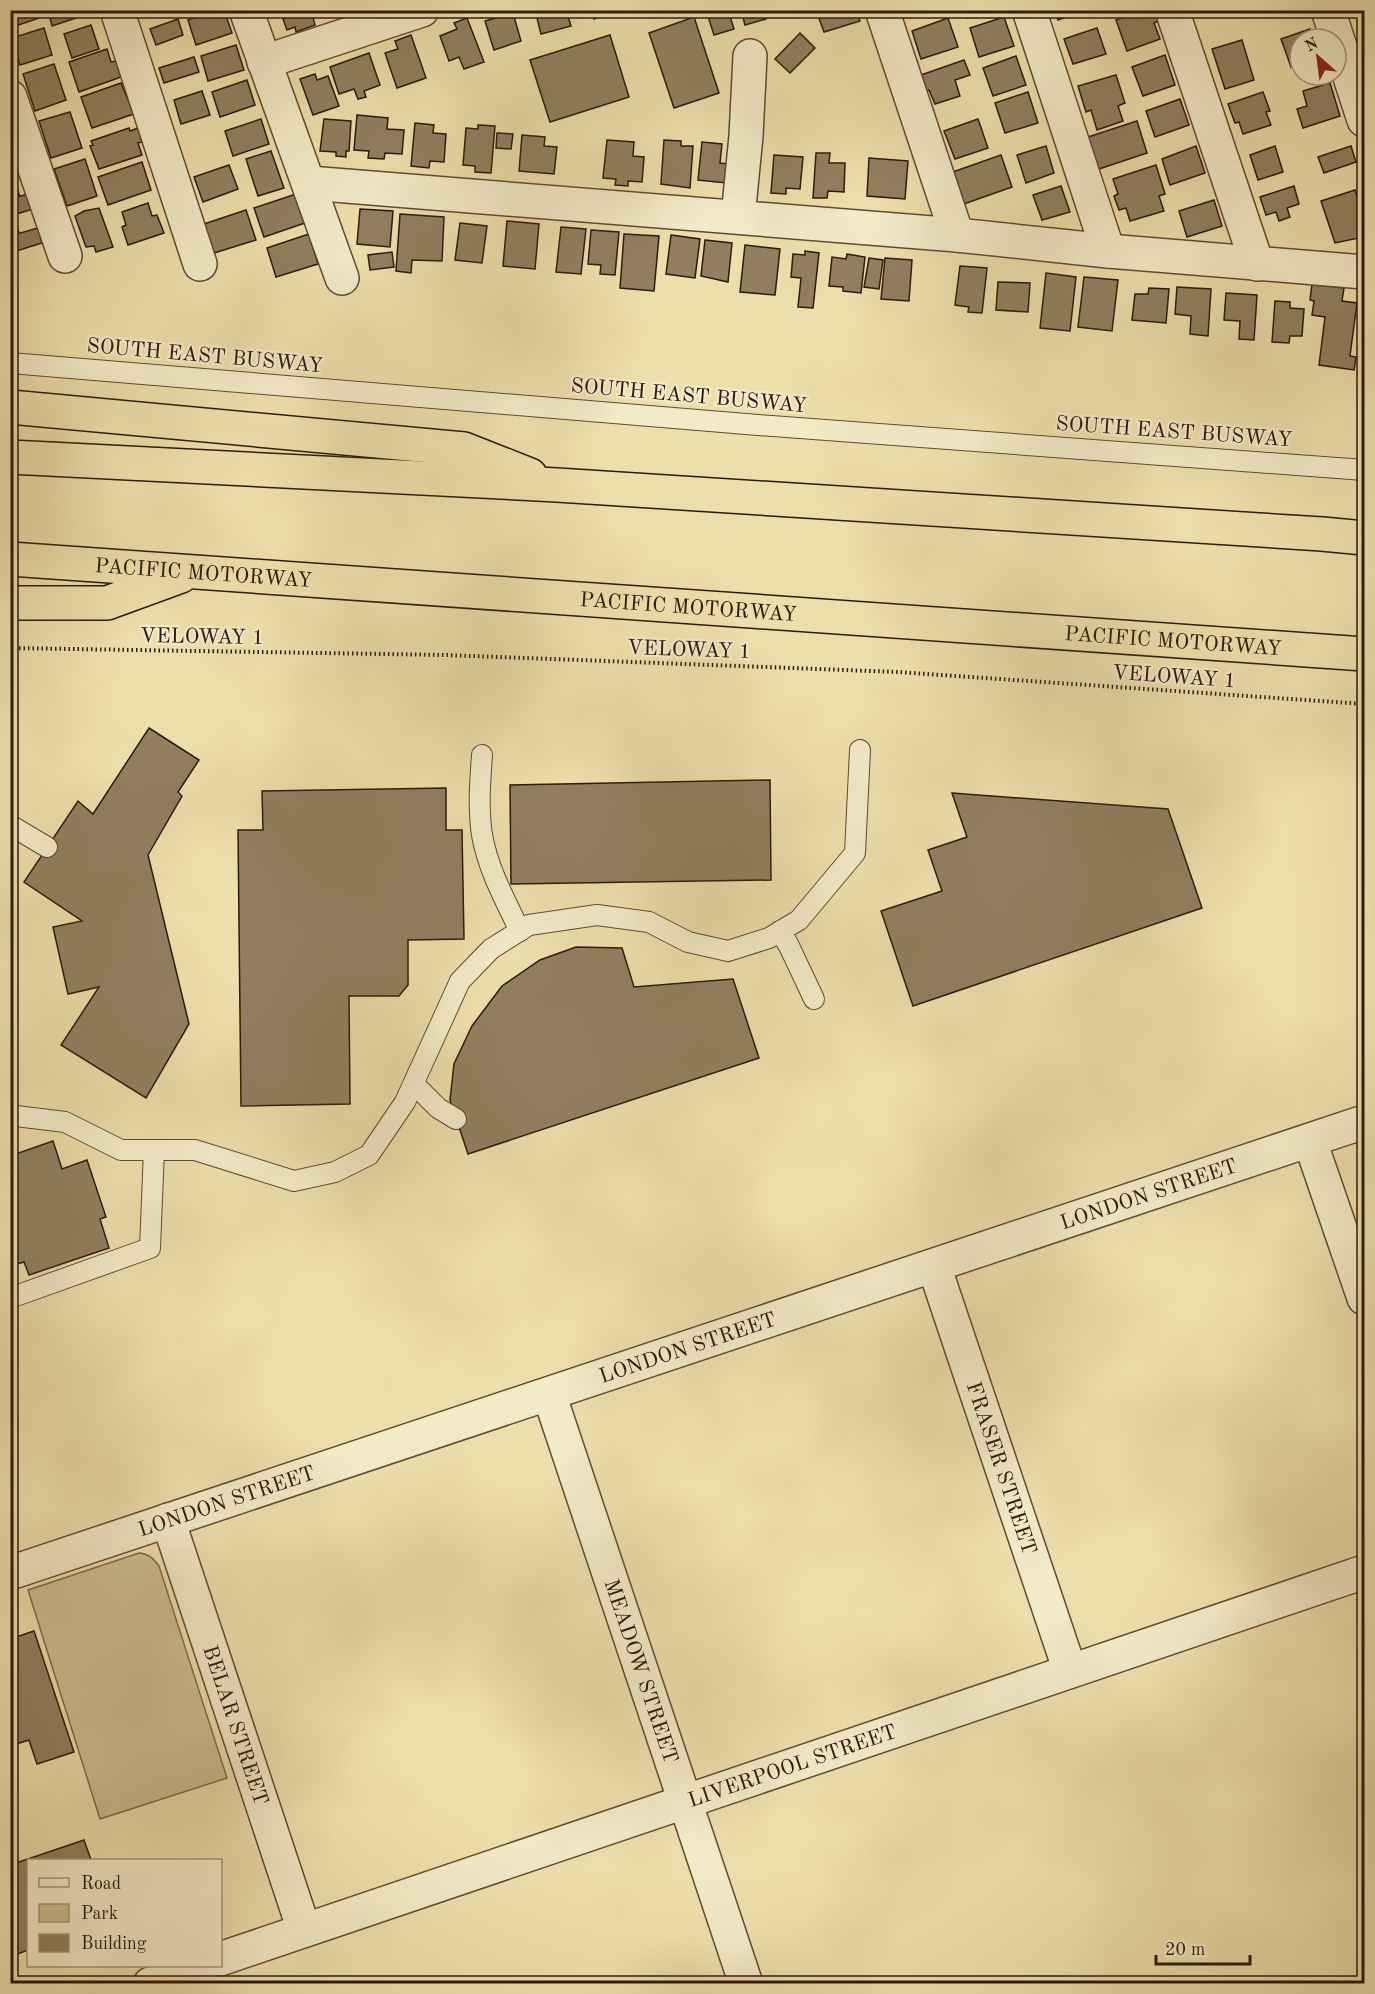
<svg xmlns="http://www.w3.org/2000/svg" width="1375" height="1994" font-family="'Old Standard TT',serif">
<style>
.green{fill:#cdbd90;stroke:#7e6a4f;stroke-width:1.5}
.building{fill:#917f60;stroke:#2e180e;stroke-width:1.5}
.lines{fill:none;stroke-linecap:round;stroke-linejoin:round}
.lane-casing{stroke:#5e4a35;stroke-width:22}
.street-casing{stroke:#5e4a35;stroke-width:36}
.highway-casing{stroke:#2e180e;stroke-width:36}
.path{stroke:#2e180e;stroke-width:4;stroke-dasharray:1.5 3;stroke-linecap:butt}
.lane{stroke:#f3eac8;stroke-width:20}
.street{stroke:#f3eac8;stroke-width:33}
.highway{stroke:#eddfab;stroke-width:33}
.labels{text-anchor:middle;stroke-width:4.5;stroke-linejoin:round;paint-order:stroke}
.street-label{font-size:21px;fill:#2e180e;stroke:#f3eac8}
</style>
<rect width="100%" height="100%" fill="#eddfab"/>
<filter id="stains"><feTurbulence type="fractalNoise" baseFrequency=".00333" numOctaves="4"/><feColorMatrix values="0 0 0 0 .2 0 0 0 0 .09 0 0 0 0 .02 0 0 0 .5 -.17"/></filter>
<radialGradient id="worn" r=".72"><stop offset=".6" stop-color="#630" stop-opacity="0"/><stop offset="1" stop-color="#630" stop-opacity=".3"/></radialGradient>
<path class="green" d="M139,1553c10,1 14,5 20,13l68,212 -127,41 -72,-229z"/>
<g class="building">
<polygon points="10,10 37,10 39,18 10,28"/>
<polygon points="48,10 89,10 84,12 85,15 52,26"/>
<polygon points="216,10 224,10 232,33 196,45 188,20"/>
<polygon points="288,10 311,10 315,25 296,32 295,27 287,30 283,19 290,16"/>
<polygon points="535,10 566,10 571,26 541,34"/>
<polygon points="591,10 619,10 594,19"/>
<polygon points="706,10 728,10 734,29 714,35"/>
<polygon points="741,10 764,10 766,19 745,25"/>
<polygon points="777,10 796,10 779,16"/>
<polygon points="825,10 856,10 860,21 824,32 817,13"/>
<polygon points="964,10 989,10 967,18"/>
<polygon points="1055,10 1084,10 1084,11 1058,20"/>
<polygon points="1144,10 1155,10 1158,21 1154,23 1160,39 1127,51 1116,20"/>
<polygon points="1359,10 1364,10 1364,26"/>
<polygon points="513,13 521,41 494,50 485,21"/>
<polygon points="694,17 719,93 674,108 649,33"/>
<polygon points="1004,17 1014,46 979,57 970,28"/>
<polygon points="467,18 484,62 464,69 459,57 449,61 440,36 457,29 454,23"/>
<polygon points="948,18 958,47 921,59 912,31"/>
<polygon points="178,19 183,35 156,45 150,29"/>
<polygon points="91,25 99,49 72,58 64,34"/>
<polygon points="44,28 52,55 20,65 12,38"/>
<polygon points="1097,28 1106,54 1073,64 1064,39"/>
<polygon points="1310,29 1314,39 1300,39 1300,64 1291,67 1281,39"/>
<polygon points="800,33 815,48 790,73 775,59"/>
<polygon points="411,35 426,78 397,88 385,53 398,49 395,41"/>
<polygon points="610,35 629,97 550,122 530,60"/>
<polygon points="1242,40 1254,80 1225,89 1212,49"/>
<polygon points="236,45 244,70 208,81 201,56"/>
<polygon points="107,49 111,62 116,61 121,77 79,92 69,62"/>
<polygon points="369,53 380,85 364,91 366,97 358,99 354,89 339,94 330,67"/>
<polygon points="1165,55 1175,85 1143,96 1132,67"/>
<polygon points="1016,56 1026,85 993,96 983,68"/>
<polygon points="194,57 199,72 164,83 159,68"/>
<polygon points="964,60 970,75 955,80 960,96 935,104 929,90 926,91 921,75"/>
<polygon points="54,64 66,100 35,111 23,74"/>
<polygon points="315,74 317,80 328,76 339,106 313,115 300,79"/>
<polygon points="1116,75 1125,103 1118,106 1123,121 1097,130 1091,110 1086,112 1078,86"/>
<polygon points="247,80 255,105 220,117 212,92"/>
<polygon points="121,83 134,114 92,128 81,97"/>
<polygon points="1330,83 1340,116 1303,128 1297,109 1307,106 1303,91"/>
<polygon points="202,91 210,115 181,124 174,100"/>
<polygon points="1028,92 1038,123 1005,133 995,103"/>
<polygon points="1263,92 1270,111 1266,112 1271,125 1243,134 1239,122 1235,123 1228,104"/>
<polygon points="1180,99 1189,125 1155,137 1146,111"/>
<polygon points="70,112 82,148 51,158 39,121"/>
<polygon points="357,115 388,118 387,129 404,130 402,154 385,153 384,159 368,158 369,151 354,150"/>
<polygon points="261,119 269,144 233,156 225,131"/>
<polygon points="324,119 351,121 349,151 346,151 346,157 336,156 336,152 320,151"/>
<polygon points="978,119 988,148 955,159 944,131"/>
<polygon points="1137,121 1147,153 1099,169 1088,137"/>
<polygon points="415,123 434,125 433,133 446,134 444,162 430,161 429,168 411,166"/>
<polygon points="478,125 495,126 491,173 475,172 475,166 463,165 466,128 478,129"/>
<polygon points="129,128 130,131 138,128 142,142 138,143 142,155 99,169 90,146 93,145 91,141"/>
<polygon points="497,133 513,134 511,149 496,148"/>
<polygon points="522,135 545,137 544,146 557,147 554,174 519,171"/>
<polygon points="607,140 634,142 633,156 644,157 642,182 628,181 628,186 615,185 616,179 603,178"/>
<polygon points="664,140 681,141 681,146 693,146 690,188 661,184"/>
<polygon points="702,142 722,144 720,163 729,164 727,183 698,180"/>
<polygon points="1046,146 1054,173 1026,183 1017,155"/>
<polygon points="1196,146 1205,173 1170,185 1162,159"/>
<polygon points="1275,146 1283,172 1258,180 1250,155"/>
<polygon points="1351,146 1356,162 1324,173 1318,157"/>
<polygon points="271,151 284,188 258,196 246,159"/>
<polygon points="816,153 830,153 829,163 845,163 844,192 828,191 827,198 813,198"/>
<polygon points="774,155 803,157 800,189 786,188 786,194 771,193"/>
<polygon points="1001,155 1012,187 961,205 950,173"/>
<polygon points="869,158 908,161 905,199 867,196"/>
<polygon points="85,159 97,196 67,206 54,169"/>
<polygon points="142,162 151,190 108,205 98,177"/>
<polygon points="10,163 16,183 10,185"/>
<polygon points="229,165 238,189 203,202 194,177"/>
<polygon points="1156,165 1165,194 1159,196 1164,211 1130,221 1126,208 1119,210 1114,196 1118,194 1113,179"/>
<polygon points="16,185 20,197 10,199 10,187"/>
<polygon points="1061,186 1070,212 1042,220 1033,195"/>
<polygon points="1294,186 1299,204 1287,208 1290,217 1279,221 1276,212 1266,215 1260,197"/>
<polygon points="1355,190 1364,219 1364,237 1335,243 1321,201"/>
<polygon points="28,194 33,209 10,216 10,199"/>
<polygon points="296,194 305,223 264,237 254,208"/>
<polygon points="1214,200 1222,226 1187,237 1179,211"/>
<polygon points="148,203 152,216 157,215 164,233 128,245 122,227 126,225 122,212"/>
<polygon points="99,208 113,247 96,252 94,246 86,247 75,216 84,211"/>
<polygon points="360,209 393,211 390,247 357,244"/>
<polygon points="246,210 256,240 214,253 204,224"/>
<polygon points="400,214 444,217 442,261 412,260 411,273 396,271"/>
<polygon points="15,220 19,233 10,236 10,221"/>
<polygon points="507,221 539,224 535,269 503,266"/>
<polygon points="460,223 487,226 482,263 455,260"/>
<polygon points="561,227 586,229 581,274 556,272"/>
<polygon points="38,228 42,243 10,253 10,236"/>
<polygon points="591,230 619,232 615,275 600,274 601,265 588,264"/>
<polygon points="309,234 318,264 276,277 267,248"/>
<polygon points="624,234 659,236 654,291 620,288"/>
<polygon points="671,235 700,239 695,278 666,274"/>
<polygon points="705,240 732,243 728,282 701,276"/>
<polygon points="745,245 780,249 775,295 740,292"/>
<polygon points="805,251 819,253 813,308 798,307 801,278 791,277 793,254 805,255"/>
<polygon points="392,252 394,267 370,270 368,255"/>
<polygon points="847,254 865,257 861,293 843,291 843,287 829,286 832,257 846,259"/>
<polygon points="869,258 883,260 879,289 864,287"/>
<polygon points="885,258 912,260 909,301 881,299"/>
<polygon points="960,266 987,268 982,313 968,312 969,307 955,305"/>
<polygon points="1046,273 1076,277 1070,331 1040,328"/>
<polygon points="1084,277 1118,280 1112,331 1078,327"/>
<polygon points="998,282 1030,283 1028,312 996,310"/>
<polygon points="1312,284 1344,288 1342,301 1357,303 1350,356 1356,357 1354,370 1319,365 1325,317 1312,315 1314,301 1310,300"/>
<polygon points="1177,287 1211,289 1208,336 1190,334 1191,316 1175,314"/>
<polygon points="1149,288 1169,289 1166,323 1132,320 1135,294 1148,294"/>
<polygon points="1226,293 1257,295 1254,340 1239,339 1240,321 1224,320"/>
<polygon points="1275,301 1290,302 1290,308 1304,309 1302,336 1290,336 1289,343 1272,342"/>
<polygon points="149,728 199,760 178,792 182,796 148,855 189,1024 146,1098 61,1045 99,987 68,994 53,927 82,921 24,882 78,801 93,814"/>
<polygon points="770,780 771,880 511,884 510,785"/>
<polygon points="446,788 446,830 462,830 464,939 408,940 408,985 399,996 349,996 350,1104 241,1106 238,830 263,830 262,791"/>
<polygon points="952,793 1168,809 1202,908 913,1006 881,911 942,891 928,850 967,837"/>
<polygon points="576,947 622,948 634,987 733,979 759,1058 468,1154 450,1100 454,1064 472,1026 502,986 540,960"/>
<polygon points="53,1141 62,1169 87,1160 106,1217 100,1219 109,1248 29,1275 24,1262 10,1266 10,1156"/>
<polygon points="10,1271 16,1288 10,1289"/>
<polygon points="34,1631 74,1752 37,1764 29,1740 10,1746 10,1639"/>
<polygon points="84,1840 91,1860 28,1860 28,1950 10,1957 10,1865"/>
</g>
<g class="lines">
<defs>
<g id="lane">
<polyline points="10,363 758,425 1364,470"/>
<path d="M482,755c-2,27 -4,53 0,80 6,34 23,65 38,96"/>
<polyline points="10,825 47,847"/>
<polyline points="780,931 789,946 814,999"/>
<polyline points="414,1084 438,1108 456,1119"/>
<polyline points="10,1113 16,1116 65,1122 121,1150 195,1150 294,1181 335,1172 369,1155 405,1102 460,981 491,949 529,925 597,915 649,922 688,942 728,951 769,938 799,920 855,853 860,750"/>
<polyline points="10,1298 150,1248 154,1150"/>
</g>
<g id="street">
<polyline points="117,10 200,264"/>
<polyline points="246,10 342,278"/>
<polyline points="882,10 957,235"/>
<polyline points="1029,10 1108,251"/>
<polyline points="1172,10 1257,264"/>
<polyline points="1328,10 1364,120"/>
<polyline points="264,62 422,10"/>
<polyline points="10,97 65,256"/>
<polyline points="309,183 957,235 1108,251 1364,272"/>
<polyline points="738,217 746,136 750,56"/>
<polyline points="1310,1141 1364,1298"/>
<path id="s1" d="M934,1266l136,405"/>
<path id="s2" d="M549,1394l197,590"/>
<path id="s3" d="M168,1520l136,410"/>
<path id="s4" d="M10,1573l1354,-451"/>
<path id="s5" d="M220,1959l1144,-387"/>
<polyline points="150,1984 202,1966"/>
</g>
<g id="highway">
<polyline points="10,407 464,449 530,475"/>
<polyline points="10,457 557,485 1322,534 1364,538"/>
<path id="s6" d="M10,559l1354,95"/>
<polyline points="10,603 107,603 181,576"/>
</g>
</defs>
<use href="#lane" class="lane-casing"/>
<use href="#street" class="street-casing"/>
<use href="#highway" class="highway-casing"/>
<polyline class="path" points="10,648 445,655 898,672 1364,704"/>
<use href="#lane" class="lane"/>
<use href="#street" class="street"/>
<use href="#highway" class="highway"/>
</g>
<g class="labels">
<g class="street-label">
<text transform="translate(205 355) rotate(5)" y="7">SOUTH EAST BUSWAY</text>
<text transform="translate(689 395) rotate(5)" y="7">SOUTH EAST BUSWAY</text>
<text transform="translate(1174 431) rotate(4)" y="7">SOUTH EAST BUSWAY</text>
<text dy="7" stroke="none"><textPath href="#s6" startOffset="194">PACIFIC MOTORWAY</textPath></text>
<text dy="7" stroke="none"><textPath href="#s6" startOffset="680">PACIFIC MOTORWAY</textPath></text>
<text transform="translate(202 636) rotate(1)" y="7">VELOWAY 1</text>
<text dy="7" stroke="none"><textPath href="#s6" startOffset="1166">PACIFIC MOTORWAY</textPath></text>
<text transform="translate(689 649) rotate(2)" y="7">VELOWAY 1</text>
<text transform="translate(1174 676) rotate(4)" y="7">VELOWAY 1</text>
<text dy="7" stroke="none"><textPath href="#s4" startOffset="1200">LONDON STREET</textPath></text>
<text dy="7" stroke="none"><textPath href="#s4" startOffset="714">LONDON STREET</textPath></text>
<text dy="7" stroke="none"><textPath href="#s1" startOffset="213">FRASER STREET</textPath></text>
<text dy="7" stroke="none"><textPath href="#s4" startOffset="228">LONDON STREET</textPath></text>
<text dy="7" stroke="none"><textPath href="#s2" startOffset="292">MEADOW STREET</textPath></text>
<text dy="7" stroke="none"><textPath href="#s3" startOffset="216">BELAR STREET</textPath></text>
<text dy="7" stroke="none"><textPath href="#s5" startOffset="604">LIVERPOOL STREET</textPath></text>
</g>
</g>
<rect width="1375" height="1994" fill="none" stroke="#eddfab" stroke-width="36"/>
<rect x="12" y="12" width="1351" height="1970" fill="none" stroke="#2e180e" stroke-width="3"/>
<rect x="18" y="18" width="1339" height="1958" fill="none" stroke="#2e180e" stroke-width="1.5"/>
<rect x="27" y="1859" width="195" height="108" fill="#f3eac8" stroke="#a4967e" stroke-width="1.5"/>
<rect x="39" y="1878" width="30" height="9" fill="#f3eac8" stroke="#a4967e" stroke-width="1.5"/>
<text x="81" y="1889" font-size="18" fill="#2e180e">Road</text>
<rect x="39" y="1904" width="30" height="18" fill="#cdbd90" stroke="#a4967e" stroke-width="1.5"/>
<text x="81" y="1919" font-size="18" fill="#2e180e">Park</text>
<rect x="39" y="1934" width="30" height="18" fill="#917f60" stroke="#a4967e" stroke-width="1.5"/>
<text x="81" y="1949" font-size="18" fill="#2e180e">Building</text>
<g transform="translate(1318 57) rotate(332)"><circle r="28" fill="#f3eac8" stroke="#a4967e" stroke-width="1.5"/>
<path d="M0-4.5L10 22L0 15L-10 22Z" fill="#8f2418"/>
<text y="-9" font-size="16" font-weight="bold" text-anchor="middle" fill="#2e180e">N</text>
</g>
<path d="M1156 1955v9h94v-9" fill="none" stroke="#2e180e" stroke-width="3"/>
<text x="1165" y="1955" font-size="18" fill="#2e180e" stroke="#f3eac8" stroke-width="4.5" paint-order="stroke">20 m</text>
<rect width="100%" height="100%" filter="url(#stains)"/>
<rect width="100%" height="100%" fill="url(#worn)"/>
</svg>
